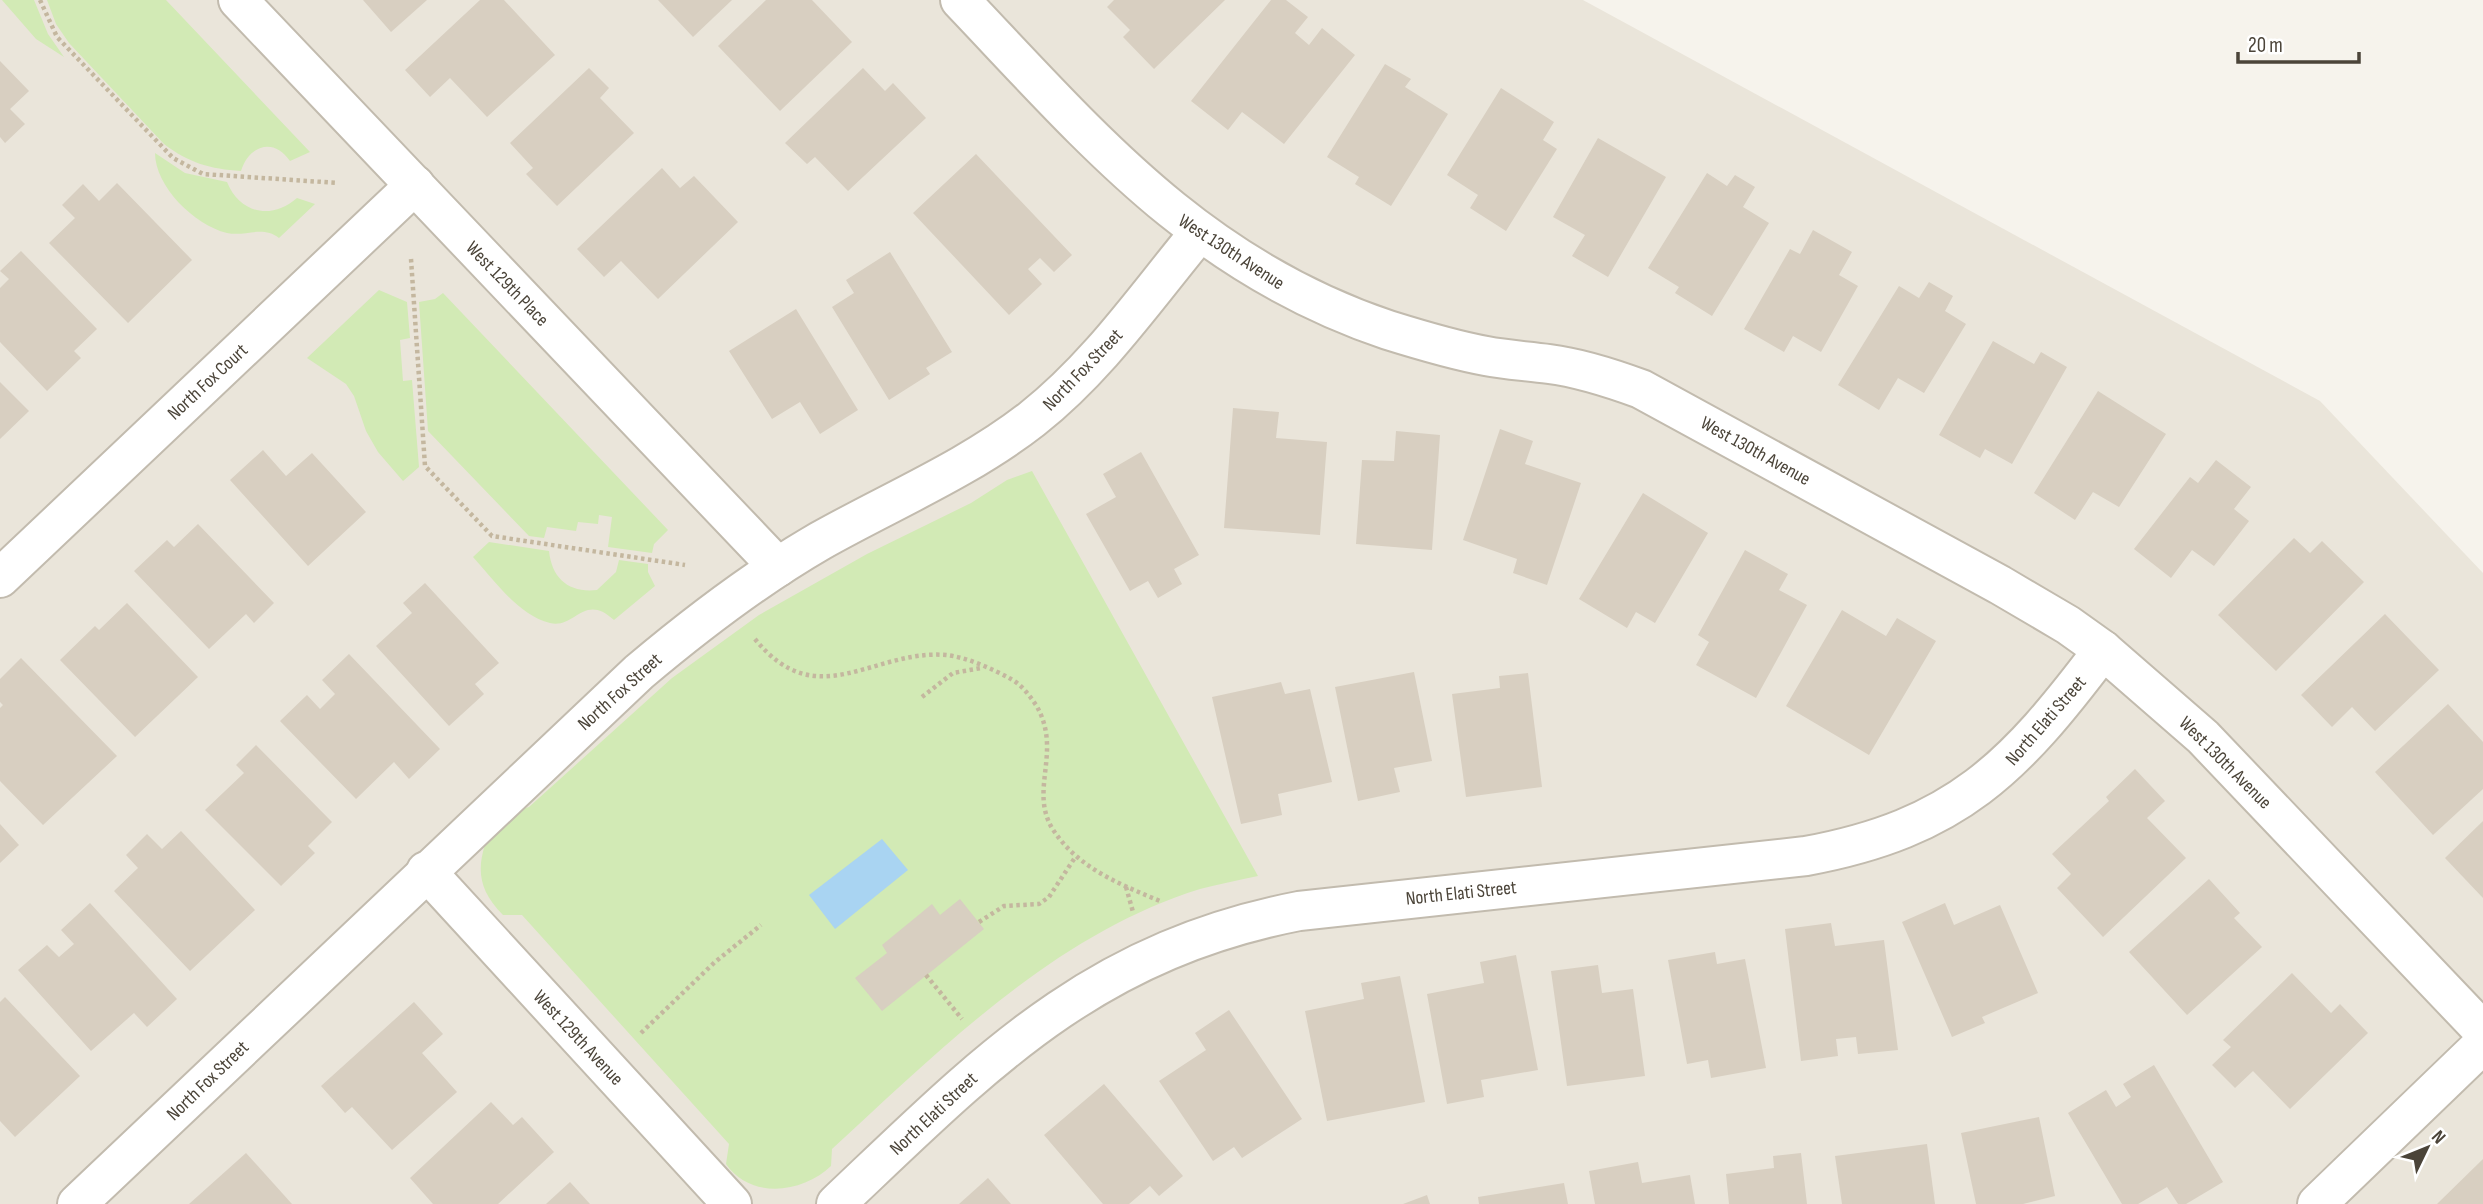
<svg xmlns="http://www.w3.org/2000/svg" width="2483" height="1204" font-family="'Sofia Sans Condensed',sans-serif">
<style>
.residential{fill:#eae5da}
.green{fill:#d2eab5}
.water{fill:#a9d4f2}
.building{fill:#d8cfc1}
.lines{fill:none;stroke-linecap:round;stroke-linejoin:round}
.minor-casing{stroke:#c2bbae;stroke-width:42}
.path{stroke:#c4b79f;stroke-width:4.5;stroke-dasharray:3.5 3.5;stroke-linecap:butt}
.minor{stroke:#fff;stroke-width:38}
.labels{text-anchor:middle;stroke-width:5;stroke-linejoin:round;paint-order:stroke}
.street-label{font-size:19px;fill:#4b4439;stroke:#fff}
</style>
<rect width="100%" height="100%" fill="#f6f3ec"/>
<polygon class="residential" points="0,0 1583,0 2320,401 2483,573 2483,1204 0,1204"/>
<g class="green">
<polygon points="2,0 34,0 48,34 64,57 36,39"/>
<path d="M47,0h119l144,152 -20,9c-16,-24 -41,-16 -49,10 -31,-2 -52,-8 -77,-27l-95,-101 -13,-19z"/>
<path d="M155,153l30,20 42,9c13,32 45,38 70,16l18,6 -36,34c-17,-13 -33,-1 -52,-5 -33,-8 -72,-47 -72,-80z"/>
<polygon points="379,290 407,302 410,338 400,340 403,381 412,380 419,467 403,481 378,452 366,431 354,396 346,384 307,358"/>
<polygon points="443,293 668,530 654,544 652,553 608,547 612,517 599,515 598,524 578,522 576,531 547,527 544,538 529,536 428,431 419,302 435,299"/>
<path d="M1032,471l226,405c-19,4 -39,8 -58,13 -145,45 -259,160 -368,260l-1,17c-28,27 -80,34 -105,-2l3,-20 -207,-229h-19c-33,-33 -24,-59 -7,-99l33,-9 143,-129 87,-63 108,-61 104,-51 36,-23z"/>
<path d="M489,542l60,9c3,28 20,42 48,39l19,-18 3,-12 29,4v8l7,14 -41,34c-30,-28 -39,9 -64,3 -32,-8 -55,-42 -77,-66z"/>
</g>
<polygon class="water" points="882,839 908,870 835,929 809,895"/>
<g class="building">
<polygon points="363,0 427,0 391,32"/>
<polygon points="480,0 504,0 555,55 487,117 450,78 430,97 405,70"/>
<polygon points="658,0 732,0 693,37"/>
<polygon points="766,0 812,0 852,42 780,111 718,46"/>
<polygon points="1114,0 1225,0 1154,69 1123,37 1130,30 1107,7"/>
<polygon points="1271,0 1286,0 1308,17 1295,33 1309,45 1322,28 1355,55 1284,144 1242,112 1228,130 1191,101"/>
<polygon points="0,61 29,91 10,109 25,124 5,143 0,137"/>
<polygon points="1385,64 1411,79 1405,87 1448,114 1391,206 1355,184 1359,177 1327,157"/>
<polygon points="589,68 609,88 600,98 634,133 557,206 526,174 533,168 510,143"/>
<polygon points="863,68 885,91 893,83 926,118 848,191 815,157 807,164 785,143"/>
<polygon points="1501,88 1554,122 1543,140 1557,149 1506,231 1470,208 1478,195 1447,175"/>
<polygon points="1598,138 1666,177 1608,277 1572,256 1585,235 1553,217"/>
<polygon points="976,154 1072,255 1054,272 1040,258 1028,269 1042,284 1009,315 913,213"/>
<polygon points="662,168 680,188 694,176 738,222 658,299 621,261 604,277 577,249"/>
<polygon points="1707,173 1727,186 1735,175 1755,187 1743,207 1769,223 1712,316 1675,293 1679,287 1648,268"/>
<polygon points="117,183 192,260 128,323 49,243 75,218 62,205 83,184 99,201"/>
<polygon points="1813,230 1852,252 1839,275 1858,286 1821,352 1793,336 1784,352 1744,329 1790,249 1800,254"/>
<polygon points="21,251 97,329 74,351 81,358 47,391 0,342 0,288 9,279 0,271"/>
<polygon points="890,252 952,352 926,368 930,374 889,400 832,307 854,293 846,280"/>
<polygon points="1929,282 1953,296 1945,311 1966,324 1924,393 1898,378 1879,410 1838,385 1899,286 1919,298"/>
<polygon points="796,309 858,410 820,434 800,402 772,419 729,351"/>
<polygon points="1993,341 2034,364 2041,352 2067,367 2012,464 1985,449 1980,458 1939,435"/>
<polygon points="0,382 29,411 0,439"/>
<polygon points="2098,391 2166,434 2119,507 2093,492 2075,520 2034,493"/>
<polygon points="1233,408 1279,412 1276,438 1327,442 1320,535 1224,528"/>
<polygon points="1500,429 1533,441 1525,464 1581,483 1547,585 1513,573 1517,559 1463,540"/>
<polygon points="1396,431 1440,435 1432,550 1356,544 1362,460 1394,461"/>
<polygon points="263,450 286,476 312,453 366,512 308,566 230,480"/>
<polygon points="1141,452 1199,555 1174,569 1182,584 1158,598 1148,581 1130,591 1086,514 1116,497 1103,474"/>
<polygon points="2216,460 2251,487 2234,509 2249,521 2214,566 2192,550 2171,578 2134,549 2190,477 2198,483"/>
<polygon points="1643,493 1708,533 1655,623 1636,612 1627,628 1579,599"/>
<polygon points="198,524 274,603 254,623 246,614 209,649 134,571 167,540 174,547"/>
<polygon points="2294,538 2310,553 2322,541 2364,582 2276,671 2218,615"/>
<polygon points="1745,550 1788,574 1779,590 1807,605 1756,698 1696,665 1709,642 1698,635"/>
<polygon points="425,583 499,663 475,684 484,694 449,726 376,646 412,613 403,603"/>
<polygon points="127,603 198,677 135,737 60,660 95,626 99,630"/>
<polygon points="1842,610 1886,636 1897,618 1936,641 1869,755 1786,706"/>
<polygon points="2385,614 2439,670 2375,731 2352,707 2332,727 2301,695"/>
<polygon points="349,654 440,749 409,779 394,762 356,799 280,721 307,695 320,709 335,694 322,680"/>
<polygon points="21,658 117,756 43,825 0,781 0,708 3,705 0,702 0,679"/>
<polygon points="1414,672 1432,761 1394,768 1400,792 1358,801 1335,687"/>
<polygon points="1528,673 1542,787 1466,797 1452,694 1500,688 1499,676"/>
<polygon points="1281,682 1285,694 1310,689 1332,782 1278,794 1282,815 1241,824 1212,697"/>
<polygon points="2448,704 2483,742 2483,789 2433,835 2375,772"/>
<polygon points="256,745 332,822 308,846 315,853 281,886 205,810 244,773 236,765"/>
<polygon points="2135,769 2165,801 2147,818 2186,858 2103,937 2057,888 2071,874 2052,854 2109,801 2106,797"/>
<polygon points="2483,821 2483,898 2445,858"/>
<polygon points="0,824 19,845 0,863"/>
<polygon points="181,831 255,910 190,971 114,891 138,868 126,855 147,834 162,849"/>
<polygon points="2209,879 2240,913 2234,918 2262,947 2187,1015 2129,952"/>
<polygon points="960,899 984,929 882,1011 855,978 887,953 882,945 932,904 940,915"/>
<polygon points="90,903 177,999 147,1027 134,1013 91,1051 18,970 47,945 59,957 74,944 61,930"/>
<polygon points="1945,903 1954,925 2000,905 2038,993 1982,1017 1985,1023 1952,1037 1902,922"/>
<polygon points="1831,923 1835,946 1884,940 1898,1050 1858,1054 1856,1037 1836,1039 1838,1056 1801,1061 1785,929"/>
<polygon points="1715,952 1717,964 1745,959 1766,1068 1711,1078 1708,1060 1687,1064 1668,960"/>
<polygon points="1516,955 1538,1070 1481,1080 1484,1097 1447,1104 1427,994 1484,983 1480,962"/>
<polygon points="1598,965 1602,993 1633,989 1645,1076 1567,1086 1551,971"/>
<polygon points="2292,973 2331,1013 2340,1004 2368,1033 2290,1109 2253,1071 2235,1088 2212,1065 2231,1047 2223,1040"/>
<polygon points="1400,976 1425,1102 1327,1121 1305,1011 1364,999 1361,983"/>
<polygon points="5,997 80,1076 15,1137 0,1121 0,1002"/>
<polygon points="414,1002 443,1034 422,1053 457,1092 392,1150 352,1107 345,1113 321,1086"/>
<polygon points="1229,1010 1302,1119 1242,1158 1234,1147 1213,1161 1159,1081 1206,1050 1195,1033"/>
<polygon points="2154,1065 2223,1182 2186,1204 2178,1204 2167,1187 2138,1204 2122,1204 2068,1113 2106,1090 2116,1107 2131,1097 2123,1084"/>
<polygon points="1104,1084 1183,1176 1159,1196 1150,1186 1129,1204 1103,1204 1044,1135"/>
<polygon points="491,1102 513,1125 522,1117 554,1152 498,1204 433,1204 410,1178"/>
<polygon points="2039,1117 2055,1196 2023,1204 1976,1204 1961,1133"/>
<polygon points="1927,1144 1935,1204 1842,1204 1835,1156"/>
<polygon points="246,1153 292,1204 189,1204"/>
<polygon points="1801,1153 1807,1204 1729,1204 1726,1174 1774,1168 1773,1156"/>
<polygon points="2483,1159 2483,1204 2437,1204"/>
<polygon points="1638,1162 1642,1183 1690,1175 1695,1204 1595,1204 1589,1171"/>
<polygon points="988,1178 1011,1204 959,1204"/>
<polygon points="570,1182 590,1204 546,1204"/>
<polygon points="1564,1183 1568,1204 1479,1204 1478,1197"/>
<polygon points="1427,1195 1430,1204 1403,1204"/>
</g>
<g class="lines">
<defs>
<g id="minor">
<polyline points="238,0 778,567"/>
<path d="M960,0c133,140 238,266 428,330 32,10 65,20 98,26 20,4 42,5 63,8 32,4 62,14 92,25l359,196 68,40 35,25 100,87 280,294"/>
<polyline points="0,578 415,185"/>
<polyline points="426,871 732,1204"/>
<path d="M77,1204l562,-532c57,-48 117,-94 181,-131 71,-40 148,-72 212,-122 66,-52 114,-122 167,-186"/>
<path d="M836,1204c148,-140 253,-252 463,-293l507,-55c151,-28 208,-88 297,-206"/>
<polyline points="2317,1204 2483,1044"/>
</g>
</defs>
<use href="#minor" class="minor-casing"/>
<g class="path">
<polyline points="40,0 57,37 173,158 203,174 338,183"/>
<polyline points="411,259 425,466 492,536 685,565"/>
<path d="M755,639c62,77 118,10 191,16 20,2 47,14 65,24 11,6 18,16 25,26 27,46 -7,84 16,123 24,39 67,56 108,73"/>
<polyline points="922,697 953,673 981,668"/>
<polyline points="1126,887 1133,912"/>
<polyline points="979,922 1004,906 1039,904 1049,897 1076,856"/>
<polyline points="926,975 962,1019"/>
<polyline points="641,1033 715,962 761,925"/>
</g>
<use href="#minor" class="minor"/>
</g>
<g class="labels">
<g class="street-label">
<text transform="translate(1232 251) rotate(33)" y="7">West 130th Avenue</text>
<text transform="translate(508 283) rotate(46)" y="7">West 129th Place</text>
<text transform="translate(1082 369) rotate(-46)" y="7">North Fox Street</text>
<text transform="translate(207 381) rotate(-43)" y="7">North Fox Court</text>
<text transform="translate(1756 450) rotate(29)" y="7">West 130th Avenue</text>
<text transform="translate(619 691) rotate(-42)" y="7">North Fox Street</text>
<text transform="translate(2045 720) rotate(-49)" y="7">North Elati Street</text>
<text transform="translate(2226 762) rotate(45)" y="7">West 130th Avenue</text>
<text transform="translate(1461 892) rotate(-6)" y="7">North Elati Street</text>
<text transform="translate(579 1037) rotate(47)" y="7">West 129th Avenue</text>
<text transform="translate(207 1080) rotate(-44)" y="7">North Fox Street</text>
<text transform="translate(933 1113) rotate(-43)" y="7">North Elati Street</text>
</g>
</g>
<g transform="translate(2427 1148) rotate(47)" stroke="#ffffff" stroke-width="5" paint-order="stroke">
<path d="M0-5L12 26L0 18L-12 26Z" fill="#4b4439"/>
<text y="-10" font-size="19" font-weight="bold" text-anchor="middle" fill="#4b4439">N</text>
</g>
<path d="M2238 52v10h121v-10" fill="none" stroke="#4b4439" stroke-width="3.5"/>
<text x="2248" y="52" font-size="21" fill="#4b4439" stroke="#ffffff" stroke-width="5" paint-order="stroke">20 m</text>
</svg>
